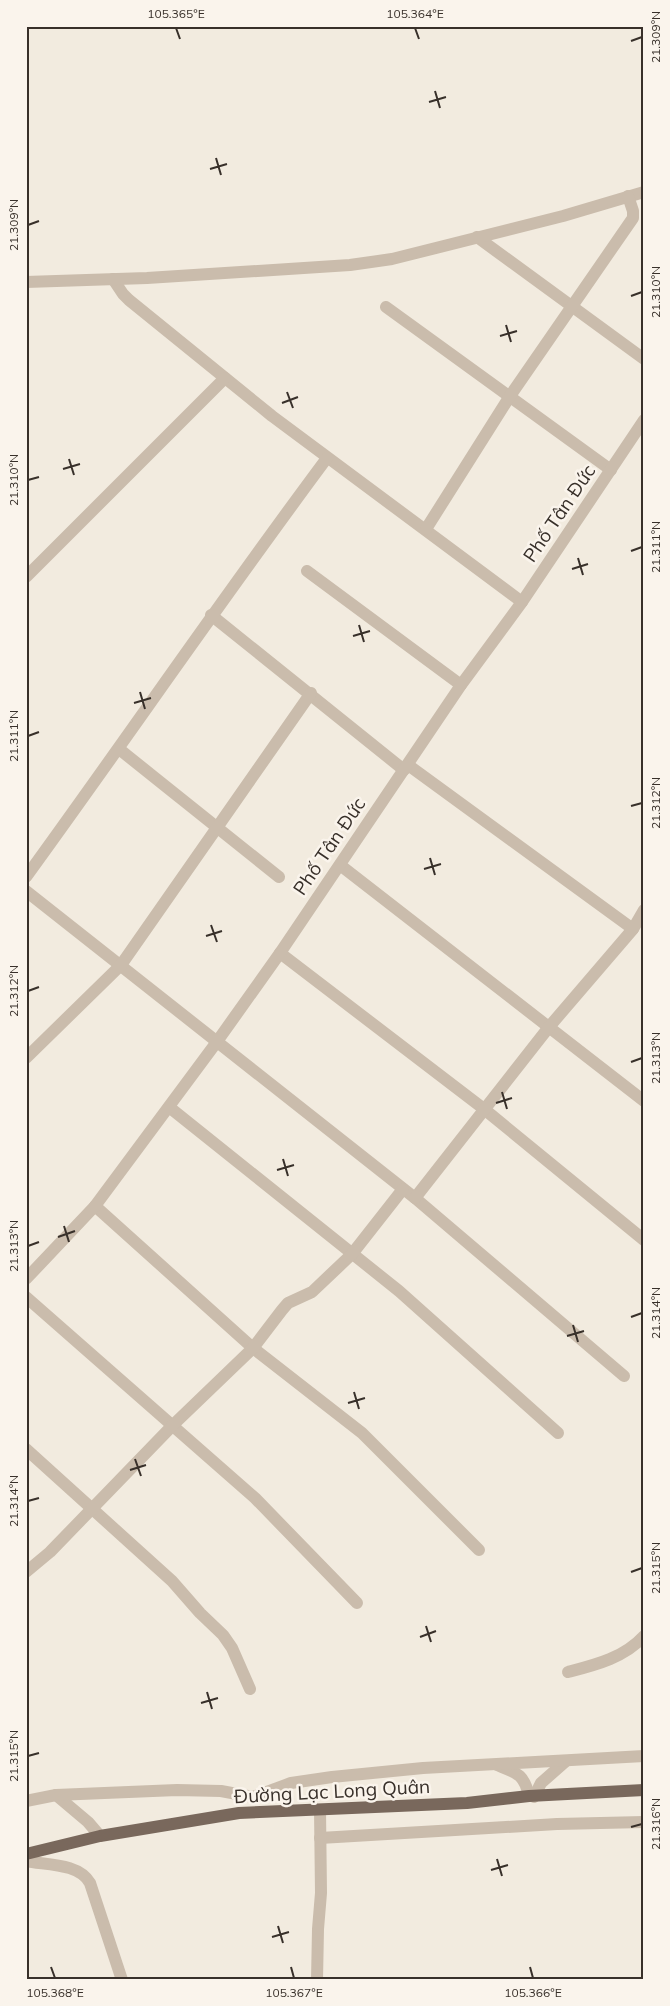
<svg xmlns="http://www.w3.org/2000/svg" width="670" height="2006" font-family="Mulish,sans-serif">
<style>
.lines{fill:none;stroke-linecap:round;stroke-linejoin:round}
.minor{stroke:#cabcac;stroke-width:12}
.primary{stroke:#79685c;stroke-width:12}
.ticks{fill:none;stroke:#38302a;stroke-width:2}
.labels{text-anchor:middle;stroke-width:5;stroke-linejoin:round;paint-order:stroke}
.street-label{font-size:19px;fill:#38302a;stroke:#faf4ec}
.neatline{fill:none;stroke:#38302a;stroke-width:2}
.ticks-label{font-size:12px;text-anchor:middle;fill:#38302a}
</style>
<rect width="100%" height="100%" fill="#f2ebdf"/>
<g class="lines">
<g class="minor">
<polyline points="477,237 644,359"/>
<polyline points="113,279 123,294 129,300 272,416 522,602"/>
<polyline points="26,282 147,278 350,265 392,259 563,216 644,192"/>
<polyline points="386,307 611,470"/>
<polyline points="426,529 510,396 633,218 633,211 628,196"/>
<polyline points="307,571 461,685"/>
<polyline points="26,577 225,378"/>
<polyline points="211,615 404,770"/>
<polyline points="119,749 279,877"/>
<polyline points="408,765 633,929"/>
<polyline points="340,865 644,1101"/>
<path d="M26,877c101,-139 198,-281 301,-419"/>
<polyline points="26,891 415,1198 624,1376"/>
<polyline points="280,953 484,1109 644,1240"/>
<polyline points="26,1058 121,965 311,693"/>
<polyline points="169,1107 399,1291 558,1433"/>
<polyline points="415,1198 549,1027 633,929 644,910"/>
<polyline points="95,1206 253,1348 362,1433 479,1550"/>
<polyline points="26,1279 95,1206 216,1043 280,953 461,685 522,602 644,420"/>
<polyline points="26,1297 255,1498 357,1603"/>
<polyline points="26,1449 172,1581 200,1613 223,1635 232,1648 250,1689"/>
<polyline points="26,1572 50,1552 173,1425 253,1348 282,1310 288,1303 312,1292 352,1254 403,1189"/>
<path d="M568,1672c27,-7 56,-14 76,-36"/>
<path d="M497,1765c20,8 27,9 32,31"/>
<polyline points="56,1795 88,1822 100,1836"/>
<polyline points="534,1797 541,1783 566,1761"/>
<polyline points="26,1801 56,1795 177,1790 221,1791 253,1797 291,1783 332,1777 423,1768 644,1756"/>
<polyline points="320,1838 557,1824 644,1822"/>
<path d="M26,1861c20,4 53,2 64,22l32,97"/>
<polyline points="317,1980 318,1929 321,1893 320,1810"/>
</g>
<polyline class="primary" points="26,1854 100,1836 239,1813 467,1803 529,1796 644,1790"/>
</g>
<path class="ticks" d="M176,28l4,11M415,28l4,11M631,41l11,-4M435,91l5,17M429,102l17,-5M216,158l5,17M210,169l17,-5M28,225l11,-4M631,296l11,-4M506,325l5,17M500,336l17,-5M287,392l6,16M282,403l16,-6M69,459l5,16M63,469l17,-5M28,480l11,-3M631,551l11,-4M578,558l5,17M572,569l16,-5M359,625l5,17M353,636l17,-5M140,692l5,17M134,703l17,-5M28,736l11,-4M631,806l11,-3M430,858l5,17M424,869l17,-5M211,925l6,17M206,936l16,-5M28,991l11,-4M631,1062l11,-4M502,1092l5,17M496,1103l16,-5M283,1159l5,17M277,1170l17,-5M64,1226l5,16M58,1237l17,-6M28,1246l11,-4M631,1317l11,-4M573,1325l5,17M567,1336l17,-5M354,1392l5,17M348,1403l17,-5M135,1459l6,17M130,1470l16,-5M28,1501l11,-3M631,1572l11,-4M426,1626l5,16M420,1637l16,-6M207,1692l5,17M201,1703l17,-5M28,1756l11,-3M631,1827l11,-3M497,1859l5,17M491,1870l17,-5M278,1926l5,17M272,1937l17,-5M51,1967l4,11M291,1967l3,11M530,1967l3,11"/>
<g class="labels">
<g class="street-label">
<text transform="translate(559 513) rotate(-56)" y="7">Phố Tân Đức</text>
<text transform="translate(329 846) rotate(-56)" y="7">Phố Tân Đức</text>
<text transform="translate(332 1791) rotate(-3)" y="7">Đường Lạc Long Quân</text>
</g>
</g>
<rect width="670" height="2006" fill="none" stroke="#faf4ec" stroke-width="55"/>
<rect x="28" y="28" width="614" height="1950" class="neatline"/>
<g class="ticks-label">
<text x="176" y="18">105.365°E</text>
<text x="415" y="18">105.364°E</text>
<text transform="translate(656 37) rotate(-90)" y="4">21.309°N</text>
<text transform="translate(14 225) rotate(-90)" y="4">21.309°N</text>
<text transform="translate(656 292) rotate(-90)" y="4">21.310°N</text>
<text transform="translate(14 480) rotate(-90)" y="4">21.310°N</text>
<text transform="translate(656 547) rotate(-90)" y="4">21.311°N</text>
<text transform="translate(14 736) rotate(-90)" y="4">21.311°N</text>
<text transform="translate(656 803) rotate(-90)" y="4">21.312°N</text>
<text transform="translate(14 991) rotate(-90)" y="4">21.312°N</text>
<text transform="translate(656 1058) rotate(-90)" y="4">21.313°N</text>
<text transform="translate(14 1246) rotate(-90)" y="4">21.313°N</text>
<text transform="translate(656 1313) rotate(-90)" y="4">21.314°N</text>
<text transform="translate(14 1501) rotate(-90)" y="4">21.314°N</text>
<text transform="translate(656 1568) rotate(-90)" y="4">21.315°N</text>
<text transform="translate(14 1756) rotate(-90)" y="4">21.315°N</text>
<text transform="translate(656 1824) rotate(-90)" y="4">21.316°N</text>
<text x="55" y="1997">105.368°E</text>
<text x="294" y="1997">105.367°E</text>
<text x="533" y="1997">105.366°E</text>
</g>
</svg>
